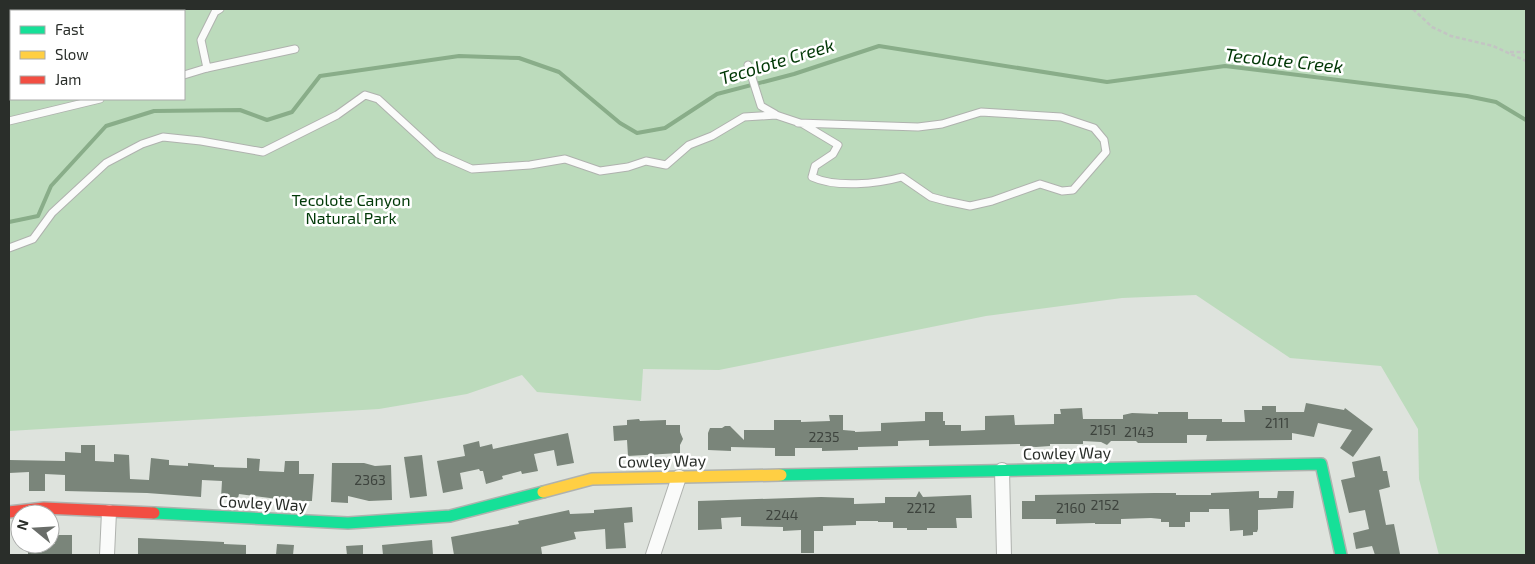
<svg xmlns="http://www.w3.org/2000/svg" width="1535" height="564" font-family="'Exo 2',sans-serif">
<style>
.green{fill:#bcdbbc;fill-rule:evenodd}
.lines{fill:none;stroke-linecap:round;stroke-linejoin:round}
.stream{stroke:#89ad89;stroke-width:4}
.building{fill:#7a857a}
.lane-casing{stroke:#afb2ae;stroke-width:9}
.street-casing{stroke:#afb2ae;stroke-width:16}
.fast-casing{stroke:#afb2ae;stroke-width:14}
.slow-casing{stroke:#afb2ae;stroke-width:14}
.jam-casing{stroke:#afb2ae;stroke-width:14}
.path{stroke:#c3c4c3;stroke-width:2.5;stroke-dasharray:4 2.5;stroke-linecap:butt}
.lane{stroke:#fafbfa;stroke-width:7}
.street{stroke:#fafbfa;stroke-width:14}
.fast{stroke:#16e098;stroke-width:11}
.slow{stroke:#ffcf43;stroke-width:11}
.jam{stroke:#f24e42;stroke-width:11}
.labels{text-anchor:middle;stroke-width:5;stroke-linejoin:round;paint-order:stroke}
.number-label{font-size:14px;fill:#3e443e}
.park-label{font-size:16px;fill:#003907;stroke:#fff}
.street-label{font-size:16px;fill:#2a2e2a;stroke:#fff}
.water-label{font-size:18px;font-style:italic;fill:#003705;stroke:#fff}
</style>
<rect width="100%" height="100%" fill="#dee3dd"/>
<path class="green" d="M9,9h1517v546h-87l-20,-76 -1,-50 -37,-63 -91,-8 -94,-63 -74,3 -136,18 -267,54 -76,-1 -2,32 -104,-9 -15,-17 -55,19 -88,15 -370,22zM11,11h173v88h-173z"/>
<g class="lines">
<polyline class="stream" points="9,222 38,216 51,186 106,126 154,111 240,110 267,120 292,112 320,76 459,56 519,58 559,72 620,123 637,133 665,128 717,94 794,74 879,46 1107,82 1225,66 1467,96 1496,102 1526,120"/>
</g>
<g class="building">
<polygon points="1306,403 1344,410 1345,408 1373,429 1353,457 1340,448 1352,430 1318,423 1314,437 1292,433 1292,440 1206,441 1207,435 1187,435 1187,443 1138,443 1136,441 1111,441 1107,445 1101,442 1083,441 1083,444 1050,444 1050,446 1036,447 1020,446 1020,444 929,446 929,440 898,441 898,446 858,447 858,450 822,451 822,448 795,448 795,456 775,456 775,448 731,447 731,451 708,450 708,433 710,428 722,428 725,426 730,426 744,440 744,430 774,430 774,420 801,420 801,422 830,421 829,415 843,415 843,430 855,431 855,432 881,431 881,423 925,421 925,412 943,412 943,421 945,421 945,425 961,425 961,431 985,430 985,416 1014,415 1015,425 1054,424 1054,414 1061,414 1060,409 1082,408 1083,419 1123,419 1123,415 1132,413 1158,414 1158,412 1188,412 1188,419 1222,419 1222,422 1245,422 1244,410 1262,410 1262,406 1276,406 1276,412 1304,412"/>
<polygon points="639,419 640,421 666,420 666,425 680,425 680,432 683,439 680,445 680,453 628,456 627,440 614,441 613,426 627,425 627,420"/>
<polygon points="568,433 574,463 557,466 554,450 534,454 538,471 522,474 521,471 502,476 503,479 486,484 483,471 480,471 479,469 460,473 463,489 443,493 437,461 465,456 463,445 479,441 480,447 492,444 493,449"/>
<polygon points="81,445 95,445 95,461 114,462 114,454 129,455 130,479 149,480 151,458 169,460 169,465 188,466 188,463 214,465 214,467 247,468 247,458 260,459 259,471 284,472 285,461 299,461 299,474 314,474 312,500 312,501 294,501 239,494 238,498 221,498 222,481 202,480 201,497 147,493 65,491 65,475 45,474 45,491 29,491 29,472 9,473 9,460 65,461 65,452 81,453"/>
<polygon points="422,455 427,496 410,498 404,457"/>
<polygon points="1380,456 1383,471 1387,471 1390,487 1379,490 1386,525 1394,524 1400,554 1392,555 1375,555 1372,546 1356,549 1353,533 1369,529 1365,510 1349,513 1341,480 1355,477 1352,462"/>
<polygon points="332,463 364,463 375,466 391,465 392,500 369,501 348,496 348,503 331,502"/>
<polygon points="919,491 923,497 971,495 972,518 956,518 957,528 927,528 927,530 907,530 907,528 893,528 893,522 878,522 878,521 856,521 856,525 823,526 823,531 814,531 814,553 801,553 801,530 783,531 783,527 741,526 741,517 721,518 722,529 698,530 698,501 821,497 854,498 854,504 885,503 885,497 916,497"/>
<polygon points="1259,491 1259,498 1277,498 1278,491 1294,491 1293,508 1258,510 1258,529 1257,532 1253,532 1253,535 1243,536 1243,530 1230,531 1229,509 1209,509 1209,512 1190,512 1190,522 1185,522 1185,527 1169,527 1169,522 1161,522 1161,519 1151,518 1121,519 1121,524 1095,524 1095,523 1056,524 1056,519 1022,519 1022,501 1035,501 1035,495 1154,493 1176,493 1176,495 1211,495 1211,493"/>
<polygon points="632,507 633,522 624,523 626,548 606,549 605,529 574,532 576,539 541,547 542,554 535,555 454,555 451,537 519,524 518,521 569,510 570,514 594,513 594,510"/>
<polygon points="55,535 72,535 72,555 28,555 28,544 55,544"/>
<polygon points="138,538 224,542 224,544 246,545 246,555 138,555"/>
<polygon points="432,540 433,555 383,555 382,545"/>
<polygon points="277,544 294,545 293,555 276,555"/>
<polygon points="363,545 363,555 347,555 346,546"/>
</g>
<g class="lines">
<defs>
<g id="lane">
<polyline points="220,9 215,12 201,40 207,68 295,49"/>
<polyline points="748,65 761,106 775,114"/>
<polyline points="184,75 207,68"/>
<polyline points="9,121 100,99"/>
<path d="M9,248l24,-9 19,-26 54,-50 36,-19 21,-7 38,4 62,11 74,-37 28,-20 13,4 60,55 34,15 58,-4 35,-6 35,12 28,-4 18,-6 20,4 23,-20 23,-9 32,-19 32,-2 27,9 35,21 -5,9 -18,12 -3,11c24,11 65,7 90,0l29,20 15,4 24,5 22,-5 48,-17 22,7 11,-1 33,-38 -2,-12 -10,-12 -33,-11 -80,-5 -39,12 -24,3 -120,-4"/>
</g>
<g id="street">
<polyline points="1002,470 1004,555"/>
<polyline points="107,555 109,512"/>
<polyline points="653,555 679,477"/>
</g>
<g id="fast">
<polyline points="781,475 1321,464 1341,555"/>
<polyline points="154,513 348,523 450,516 543,492"/>
</g>
<polyline id="slow" points="543,492 592,479 781,475"/>
<polyline id="jam" points="9,512 44,508 154,513"/>
</defs>
<use href="#lane" class="lane-casing"/>
<use href="#street" class="street-casing"/>
<use href="#fast" class="fast-casing"/>
<use href="#slow" class="slow-casing"/>
<use href="#jam" class="jam-casing"/>
<g class="path">
<polyline points="1413,9 1432,27 1451,36 1493,46 1526,61"/>
<polyline points="1510,52 1526,52"/>
</g>
<use href="#lane" class="lane"/>
<use href="#street" class="street"/>
<use href="#fast" class="fast"/>
<use href="#slow" class="slow"/>
<use href="#jam" class="jam"/>
</g>
<g class="labels">
<g class="number-label">
<text x="1277" y="428">2111</text>
<text x="1103" y="435">2151</text>
<text x="1139" y="437">2143</text>
<text x="824" y="442">2235</text>
<text x="370" y="485">2363</text>
<text x="1105" y="510">2152</text>
<text x="921" y="513">2212</text>
<text x="1071" y="513">2160</text>
<text x="782" y="520">2244</text>
</g>
<g class="park-label">
<text x="351" y="206">Tecolote Canyon<tspan x="351" dy="18">Natural Park</tspan></text>
</g>
<g class="street-label">
<text transform="translate(1067 453) rotate(-1)" y="6">Cowley Way</text>
<text transform="translate(662 461) rotate(-1)" y="6">Cowley Way</text>
<text transform="translate(263 503) rotate(3)" y="6">Cowley Way</text>
</g>
<g class="water-label">
<text transform="translate(1284 61) rotate(6)" y="6">Tecolote Creek</text>
<text transform="translate(777 62) rotate(-17)" y="6">Tecolote Creek</text>
</g>
</g>
<rect width="1535" height="564" fill="none" stroke="#2a2e2a" stroke-width="20"/>
<rect x="10" y="10" width="175" height="90" fill="#ffffff" stroke="#aaabaa"/>
<rect x="20" y="26" width="25" height="8" fill="#16e098" stroke="#aaabaa"/>
<text x="55" y="35" font-size="15" fill="#2a2e2a">Fast</text>
<rect x="20" y="51" width="25" height="8" fill="#ffcf43" stroke="#aaabaa"/>
<text x="55" y="60" font-size="15" fill="#2a2e2a">Slow</text>
<rect x="20" y="76" width="25" height="8" fill="#f24e42" stroke="#aaabaa"/>
<text x="55" y="85" font-size="15" fill="#2a2e2a">Jam</text>
<g transform="translate(35 529) rotate(288)"><circle r="24" fill="#ffffff" stroke="#aaabaa"/>
<path d="M0-4L9 19L0 12L-9 19Z" fill="#696d69"/>
<text y="-8" font-size="14" font-weight="bold" text-anchor="middle" fill="#2a2e2a">N</text>
</g>
</svg>
